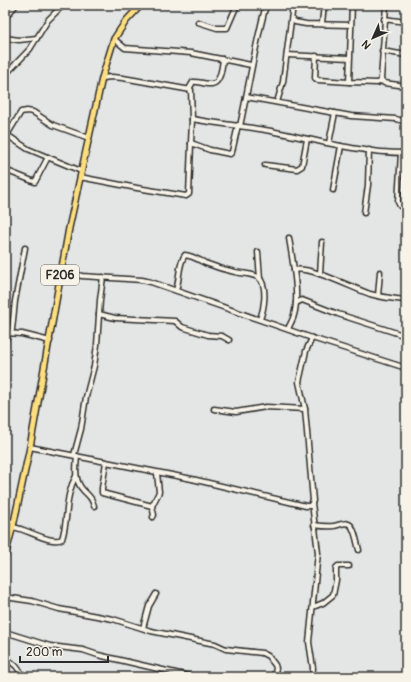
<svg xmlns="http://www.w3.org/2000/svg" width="411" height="682" font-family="Pangolin,sans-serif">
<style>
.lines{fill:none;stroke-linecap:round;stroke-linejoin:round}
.minor-casing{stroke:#2b2b2b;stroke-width:7}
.major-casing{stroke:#2b2b2b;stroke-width:8}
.minor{stroke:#f7f3e8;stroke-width:4}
.major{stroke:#fedf80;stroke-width:5}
.labels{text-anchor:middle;stroke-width:4;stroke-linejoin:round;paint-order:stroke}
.shield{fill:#f7f3e8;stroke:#686764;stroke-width:1}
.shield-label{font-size:12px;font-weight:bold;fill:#2b2b2b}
</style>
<rect width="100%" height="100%" fill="#e4e6e6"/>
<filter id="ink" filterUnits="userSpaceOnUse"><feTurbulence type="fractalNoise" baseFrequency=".025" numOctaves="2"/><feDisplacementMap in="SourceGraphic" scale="8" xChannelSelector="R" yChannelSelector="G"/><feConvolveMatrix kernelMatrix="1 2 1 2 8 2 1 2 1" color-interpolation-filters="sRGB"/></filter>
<g filter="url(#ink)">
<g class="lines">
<defs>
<g id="minor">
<polyline points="352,5 349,82 377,83 382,81"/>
<polyline points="386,5 381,79 384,83 406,86"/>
<polyline points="5,18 16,5"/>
<polyline points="292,19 295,22 306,24 351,25"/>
<polyline points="384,19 406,22"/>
<polyline points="198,22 217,28 227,28 237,5"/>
<polyline points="322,23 324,5"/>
<polyline points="5,38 19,40 37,38"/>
<polyline points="114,39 125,48 191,53 251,65"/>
<polyline points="382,51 406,55"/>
<polyline points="287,55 349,58"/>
<polyline points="316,56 315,78 318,80 349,82"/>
<polyline points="5,75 30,49 48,20 63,5"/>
<path d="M189,89l4,-7c6,-1 13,3 19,2 9,-1 10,-18 11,-25"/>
<polyline points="246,97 351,116 396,119 406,122"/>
<polyline points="277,102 283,82 293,5"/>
<path d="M192,119c26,5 53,7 79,12 44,9 89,22 135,22"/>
<path d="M240,126c9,-41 15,-81 26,-121"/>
<polyline points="5,134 7,135 21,112 27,111 33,112 53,125 89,138"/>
<polyline points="5,137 7,135 28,149 81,171"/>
<polyline points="191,143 210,150 230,154 232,152 238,125"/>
<polyline points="329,143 335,113"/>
<polyline points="401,153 398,202 400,206 406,207"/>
<polyline points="265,165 297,169 302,166 307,139"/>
<polyline points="5,170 35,182 48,157"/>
<polyline points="80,177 137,188 186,196 189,194 192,119 191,90 123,78 112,77 102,78"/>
<polyline points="333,190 341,146"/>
<polyline points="364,213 368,185 369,150"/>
<polyline points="258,252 260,279"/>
<path d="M294,270c17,-4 58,18 76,24 11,3 24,5 36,6"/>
<polyline points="61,271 82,276 142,280 151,282 312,338 406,368"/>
<polyline points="320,274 322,242"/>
<path d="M176,290c4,-11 2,-26 9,-35 8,1 14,5 20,8 10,4 20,7 30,9 7,2 21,1 26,8 6,10 3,29 -1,39"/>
<polyline points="378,296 380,272"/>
<polyline points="296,303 302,300 338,314 406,336"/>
<polyline points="99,314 115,318 175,321 182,327 208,335 222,336 229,340"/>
<path d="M288,329c2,-5 5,-9 6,-14 6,-20 -2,-57 -5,-77"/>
<polyline points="5,333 22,334 50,341"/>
<polyline points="5,345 6,338 12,330 15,301 25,248"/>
<polyline points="214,409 236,412 266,407 305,409 299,382 306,351 312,338"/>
<polyline points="30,447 192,479 306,506 310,506 313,501 305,409"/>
<polyline points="74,455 81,429 86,397 94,366 97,345 100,300 103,277"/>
<path d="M77,456c-1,12 -3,24 6,34 6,6 9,8 11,16"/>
<polyline points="106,462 102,488 102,493 152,506"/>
<polyline points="153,517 154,515 152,506 159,492 157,473"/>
<polyline points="5,521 14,522"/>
<path d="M314,525c7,1 13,2 20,1 7,-1 15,-7 19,3 3,6 4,14 6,21"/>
<path d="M13,527c14,2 38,18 49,12 7,-21 2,-42 14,-63"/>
<polyline points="5,597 32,601 59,609 113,619 151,631 215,644 226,649 262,653 268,656 275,665 276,668 274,677"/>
<polyline points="313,607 323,603 333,595 336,580 336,568 338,566 349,566"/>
<polyline points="143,628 149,606 156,594"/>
<polyline points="5,632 50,646 83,650 98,655 193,677"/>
<polyline points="5,657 16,666 24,677"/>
<polyline points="312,677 313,668 309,642 318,553 312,503"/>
<polyline points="405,677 406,675"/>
</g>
<polyline id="major" points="5,556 14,522 30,447 69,228 102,78 114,39 126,21 141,5"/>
</defs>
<use href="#minor" class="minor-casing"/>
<use href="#major" class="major-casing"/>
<use href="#minor" class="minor"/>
<use href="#major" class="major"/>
</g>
</g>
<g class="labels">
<rect class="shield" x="41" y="265" width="38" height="20" rx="3"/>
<g class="shield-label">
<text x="60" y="279">F206</text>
</g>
</g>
<rect width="411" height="682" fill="none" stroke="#f7f3e8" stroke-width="20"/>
<rect x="10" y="10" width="391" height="662" fill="none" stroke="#2b2b2b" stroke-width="1.5" filter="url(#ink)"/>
<g transform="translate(373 38) rotate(225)" stroke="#f7f3e8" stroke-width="3" paint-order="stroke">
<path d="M0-3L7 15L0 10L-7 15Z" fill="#2b2b2b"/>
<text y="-6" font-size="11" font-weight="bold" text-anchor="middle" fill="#2b2b2b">N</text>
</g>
<path d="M20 656v6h88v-6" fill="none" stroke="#2b2b2b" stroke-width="2"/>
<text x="26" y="656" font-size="12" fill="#2b2b2b" stroke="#f7f3e8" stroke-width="3" paint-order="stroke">200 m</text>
</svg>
